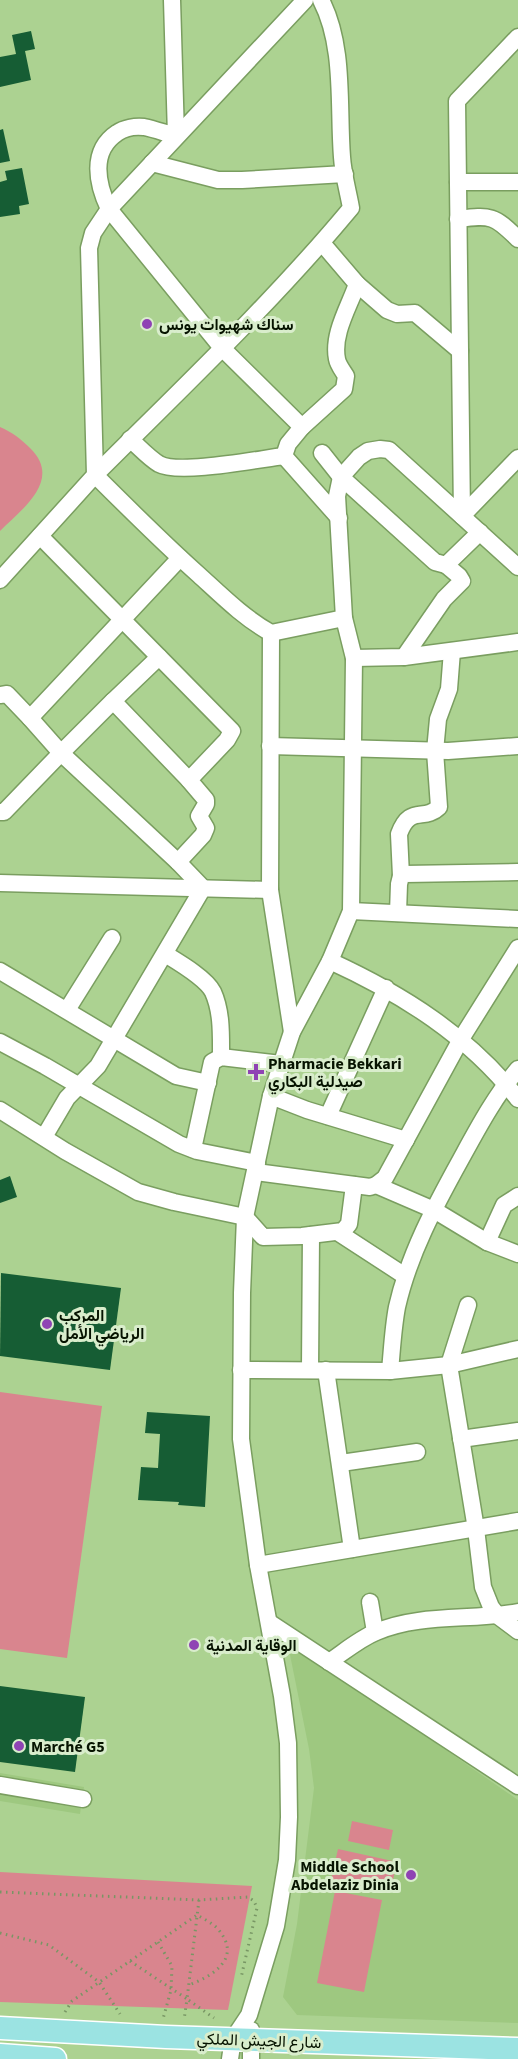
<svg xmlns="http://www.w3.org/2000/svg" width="518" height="2059" font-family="'Source Sans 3',Vazirmatn,sans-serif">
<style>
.built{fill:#9ec880}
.green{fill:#d9858e}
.building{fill:#165d34}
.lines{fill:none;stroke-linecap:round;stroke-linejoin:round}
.minor-casing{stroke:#7a9e60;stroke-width:19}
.major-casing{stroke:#fff;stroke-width:25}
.path{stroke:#789664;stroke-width:3;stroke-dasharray:1.5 4.5;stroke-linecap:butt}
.minor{stroke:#fff;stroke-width:16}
.major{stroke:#9be3e2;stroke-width:22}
.poi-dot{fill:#8f43b4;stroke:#d9edcc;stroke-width:2}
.labels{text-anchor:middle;stroke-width:6;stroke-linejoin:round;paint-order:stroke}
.poi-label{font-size:16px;font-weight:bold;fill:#061300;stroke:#d9edcc;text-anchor:start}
.street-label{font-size:16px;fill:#061300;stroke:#d9edcc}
</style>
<rect width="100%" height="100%" fill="#acd291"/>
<g class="built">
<polygon points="287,1640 518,1800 518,2023 297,2015 283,1997 297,1924 314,1788 309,1749"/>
<polygon points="0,1773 84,1787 80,1814 0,1801"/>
</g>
<g class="green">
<path d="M0,427c12,5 21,12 30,21 33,32 -8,61 -30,83z"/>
<polygon points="0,1392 102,1406 67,1658 0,1649"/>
<polygon points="352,1821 393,1830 389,1850 348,1841"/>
<polygon points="338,1849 397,1862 390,1893 331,1880"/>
<polygon points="0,1872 252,1886 228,2010 0,2002"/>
<polygon points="335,1891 382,1900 364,1992 317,1983"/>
</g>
<g class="building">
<polygon points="31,31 35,49 25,51 31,80 0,87 0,57 16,54 12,35"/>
<polygon points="3,129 10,161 0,163 0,130"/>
<polygon points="22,168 29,204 19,206 20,214 0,217 0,182 7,180 5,171"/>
<polygon points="10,1176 17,1197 0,1203 0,1180"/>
<polygon points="1,1273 121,1288 110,1370 0,1356"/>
<polygon points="147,1412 210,1416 205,1507 178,1505 179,1502 138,1500 141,1467 158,1468 160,1434 145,1433"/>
<polygon points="0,1686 85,1697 75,1772 0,1762"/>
</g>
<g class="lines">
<defs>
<g id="minor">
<path d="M172,0l4,136c-11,-3 -22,-7 -32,-9 -9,-1 -20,1 -27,6 -27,18 -20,51 -8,76l113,139 80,79 -14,17 -4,12 55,62"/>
<path d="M321,0c24,46 17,106 21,157 1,17 6,34 9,51 -79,95 -169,180 -256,267 34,34 68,68 104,100 23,21 45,43 72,58l73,-15"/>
<polyline points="152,163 218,180 242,180 345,174"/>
<polyline points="458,182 518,182"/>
<path d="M458,219c33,-4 36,-4 60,20"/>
<polyline points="357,284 387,310 397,314 415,313 460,351"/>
<path d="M302,427l42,-38 2,-13c-3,-5 -8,-11 -9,-17 -5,-25 12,-52 20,-75l-35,-41"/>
<path d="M130,439c9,8 19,19 29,25 20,11 100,-5 125,-8"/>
<polyline points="322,453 341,477 435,562 446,565 480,532"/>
<polyline points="462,516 457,101 518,37"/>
<polyline points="462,516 518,458"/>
<polyline points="40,536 232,731 227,740 189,780 206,800 206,804 199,816 206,828 203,835 178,862 203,888 98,1066 67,1098 44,1137"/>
<polyline points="518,567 389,450 380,449 368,451 359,457 341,477 337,496 344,618 354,658 404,657 518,642"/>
<polyline points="0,580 95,475 89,248 93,233 109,209 305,0"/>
<polyline points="271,633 270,890 292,1032"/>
<polyline points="159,657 113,701 189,780"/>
<polyline points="404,657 444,599 462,581 459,576 446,565"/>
<polyline points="0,695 7,694 30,718"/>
<polyline points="113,701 61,753 30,718 180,558"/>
<polyline points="270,746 448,751 518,746"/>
<polyline points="0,812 4,812 61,753 178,862"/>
<path d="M401,876l-2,-42c11,-30 25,-12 40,-27l-4,-56 3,-32 11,-30 3,-38"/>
<polyline points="0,883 270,890"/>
<polyline points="351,911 518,919"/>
<polyline points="398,913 399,884 401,876 405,874 518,872"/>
<path d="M165,954c13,8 41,24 48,38 9,20 8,43 8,65"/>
<path d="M330,961c72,33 139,75 188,138"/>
<polyline points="0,971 176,1076 208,1083"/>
<polyline points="67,1010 112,938"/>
<polyline points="0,1042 45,1066 179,1144 197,1151 257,1163"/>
<polyline points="271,1096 307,1110 406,1140"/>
<polyline points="0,1110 65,1151 138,1192 174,1202 245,1217 263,1237 302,1236 343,1231 349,1224 354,1185"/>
<polyline points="328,1116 386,988"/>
<polyline points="193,1149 212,1062 221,1057 281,1064"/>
<polyline points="256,1172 370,1187 376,1185 385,1178 461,1039 518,948"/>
<polyline points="376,1185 434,1210 487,1242 518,1254"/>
<polyline points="339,1233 405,1276"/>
<polyline points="487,1242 504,1205 518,1196"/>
<polyline points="468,1305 449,1365 476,1529 483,1587 491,1607 498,1616 518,1631"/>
<polyline points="241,1370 390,1371 449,1365 518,1349"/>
<polyline points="310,1370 311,1235"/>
<polyline points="326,1370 352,1549"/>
<path d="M390,1371c2,-21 3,-43 7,-64 12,-53 38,-101 64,-148 17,-31 34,-63 57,-90"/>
<polyline points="461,1439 518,1431"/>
<polyline points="341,1463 417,1452"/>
<polyline points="258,1565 518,1521"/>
<polyline points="370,1602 375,1632"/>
<polyline points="270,1623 518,1786"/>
<path d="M329,1662c15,-10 30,-23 47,-30 45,-19 95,-11 142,-20"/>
<polyline points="0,1785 83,1799"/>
<polyline points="251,2030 251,2059"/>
<polyline points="230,2059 233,2039 249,2015 276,1926 287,1860 289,1817 288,1743 282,1696 258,1565 241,1439 242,1293 245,1217 271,1096 292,1032 330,961 351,911 354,658"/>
</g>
<g id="major">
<polyline points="0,2028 166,2037 518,2049"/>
<polyline points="0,2055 55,2059"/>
</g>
</defs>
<use href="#minor" class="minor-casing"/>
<use href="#major" class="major-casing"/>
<g class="path">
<polyline points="0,1892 199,1900 248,1897 254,1901 257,1908 241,1978"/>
<polyline points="199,1900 187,1999 214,2018"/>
<polyline points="0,1933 49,1945 99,1982 120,2014"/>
<polyline points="158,1942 172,1966 171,1990 163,2019"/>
<polyline points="130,1961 187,1999 184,2020"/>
<path d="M65,2012l7,-11 125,-86c7,4 15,8 20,13 26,29 -2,47 -28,57"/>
</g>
<use href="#minor" class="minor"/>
<use href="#major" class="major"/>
</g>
<g class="poi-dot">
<circle cx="147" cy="324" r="6"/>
<path d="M253 1063h6v6h6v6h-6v6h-6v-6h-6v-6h6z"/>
<circle cx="47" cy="1324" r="6"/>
<circle cx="194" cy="1645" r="6"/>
<circle cx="19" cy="1746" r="6"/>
<circle cx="411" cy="1875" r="6"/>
</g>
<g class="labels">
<g class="poi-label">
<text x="159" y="330">سناك شهيوات يونس</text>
<text x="268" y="1069">Pharmacie Bekkari<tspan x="268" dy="18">صيدلية البكاري</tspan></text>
<text x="59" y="1321">المركب<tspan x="59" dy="18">الرياضي الأمل</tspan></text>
<text x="206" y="1651">الوقاية المدنية</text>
<text x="31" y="1752">Marché G5</text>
<text x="399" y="1872" text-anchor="end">Middle School<tspan x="399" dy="18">Abdelaziz Dinia</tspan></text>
</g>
<g class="street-label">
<text transform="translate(259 2040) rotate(2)" y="6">شارع الجيش الملكي</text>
</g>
</g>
</svg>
